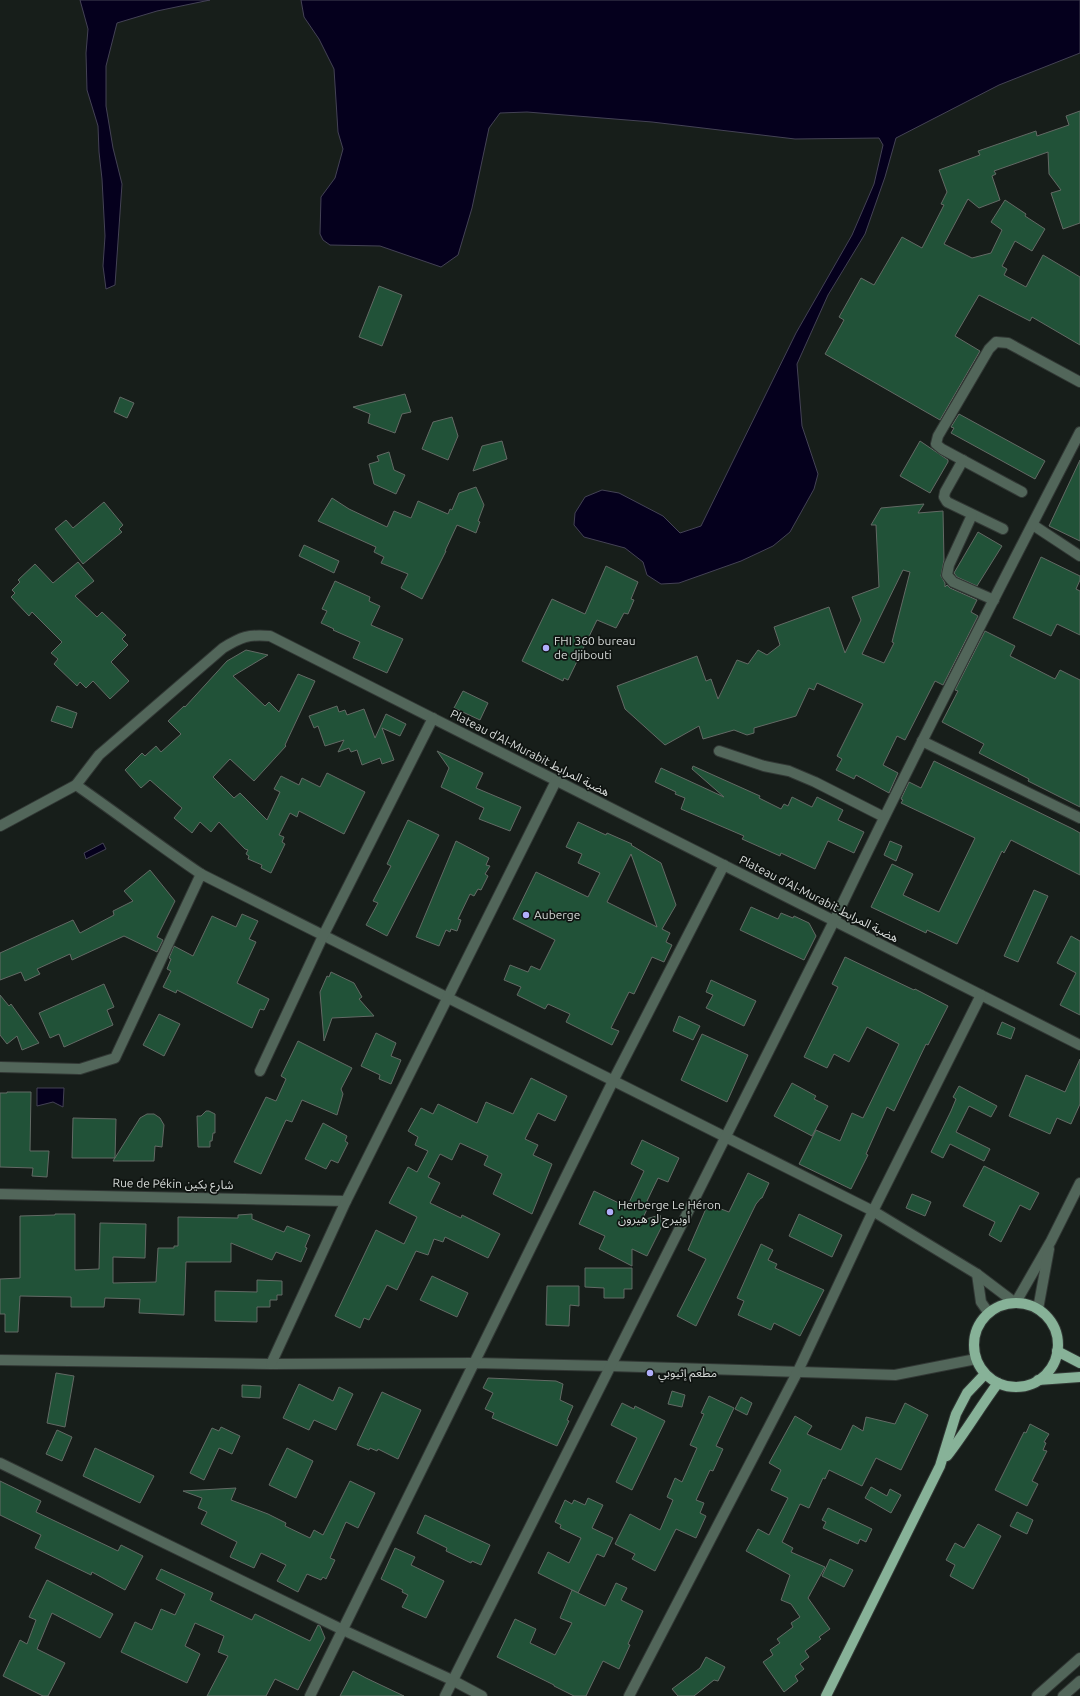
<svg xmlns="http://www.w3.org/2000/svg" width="1080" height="1696" font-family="Ubuntu,'Noto Sans Arabic',sans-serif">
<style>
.water{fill:#05001d;stroke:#444255}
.building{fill:#215238;stroke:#636a65;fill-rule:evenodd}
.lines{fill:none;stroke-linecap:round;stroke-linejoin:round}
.minor-casing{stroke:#323835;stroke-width:12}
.major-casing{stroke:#323835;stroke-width:12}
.minor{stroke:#52665a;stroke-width:10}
.major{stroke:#87b298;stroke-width:10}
.poi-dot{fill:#b0aefa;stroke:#0f1411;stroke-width:1.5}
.labels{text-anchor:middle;stroke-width:3.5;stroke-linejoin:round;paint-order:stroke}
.poi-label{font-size:12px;fill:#d7dbd9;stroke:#0f1411;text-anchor:start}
.street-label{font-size:12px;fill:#d7dbd9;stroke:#0f1411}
</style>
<rect width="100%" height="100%" fill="#171e1a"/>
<g class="water">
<polygon points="80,0 210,0 157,11 117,23 106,66 106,106 113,148 122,184 115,285 106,289 103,266 105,236 102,179 99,152 98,126 87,90 86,53 88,29"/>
<polygon points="301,0 1080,0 1080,53 999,85 896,138 885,177 865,234 828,295 797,364 802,426 818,474 814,489 790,532 773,546 741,561 679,583 661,584 647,575 643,562 625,548 584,537 574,525 575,513 585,497 602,490 619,493 663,516 680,533 701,526 796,333 852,235 874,184 883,145 879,138 795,139 652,122 527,112 500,113 489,128 472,208 458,255 441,267 380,246 330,245 323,240 320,234 321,197 335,178 343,149 338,132 334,69 319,39 304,17"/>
<polygon points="103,843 106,849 86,859 84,853"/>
<polygon points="37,1088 64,1088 63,1107 53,1102 37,1106"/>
</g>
<g class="building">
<polygon points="1080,111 1080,223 1063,229 1051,193 1061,190 1049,174 1048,152 994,171 996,174 992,176 1000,200 979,208 968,199 944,244 972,258 991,253 1002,230 991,222 1005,200 1026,214 1025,216 1045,229 1032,251 1015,241 1002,266 1007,269 1004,275 1026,287 1043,255 1080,277 1080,345 1032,317 1030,321 979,295 955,336 980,351 940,420 825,354 844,320 839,317 861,278 874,285 902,237 922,248 944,205 941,204 947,192 939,170 980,155 978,151 1036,131 1037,136 1069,125 1066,116"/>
<polygon points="379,286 402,295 382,346 359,337"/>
<polygon points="405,394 411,412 402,414 395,433 368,423 370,414 353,407"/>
<polygon points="120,397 134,403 127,418 114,412"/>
<polygon points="959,414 1045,461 1035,479 951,433 954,428 951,427"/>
<polygon points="452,417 458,436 448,460 422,449 433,422"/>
<polygon points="502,441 507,459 473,471 482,446"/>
<polygon points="920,441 948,460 948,462 930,493 900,476"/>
<polygon points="389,452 394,470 405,475 396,494 374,484 369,464 379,461 377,456"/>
<polygon points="1080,460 1080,541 1049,526"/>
<polygon points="476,487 484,505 478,521 480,522 476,533 457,525 445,551 446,551 422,599 401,588 408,574 381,563 384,557 374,552 376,547 318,521 332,498 349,509 387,527 394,511 411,518 418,501 448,514 450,509 452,510 459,493"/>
<polygon points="104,502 123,525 119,529 122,532 83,564 55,529 66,520 73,528"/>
<path d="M924,504l-6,9 25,-2 1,49 -3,16 4,7v4l2,-2 3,3 27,12 -6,12 7,4 -35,69 -8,-4 -30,59 -8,-4 -14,29 15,8 -9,20 -33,-18 -2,4 -18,-9 6,-11 -5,-3 26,-52 -46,-21 -3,7 -5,-2 -13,28 -42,12v5l-7,2 -13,-5 -31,9 -4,-13 -34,19 -40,-36 -8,-23 80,-30 9,25 5,-2 7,20 19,-39 11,4 10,-14 9,5 13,-10 -6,-18 55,-20 16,46 16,-33 -9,-23 27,-10 -3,-62h-5l10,-17zM903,570l7,2 -18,70 2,1 -10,20 -22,-9z"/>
<polygon points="978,532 1002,546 977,586 957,577 954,573"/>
<polygon points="304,545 339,561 334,573 299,556"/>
<polygon points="1041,557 1080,576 1080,580 1076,589 1080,591 1080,635 1057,624 1051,636 1013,618"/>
<polygon points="78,562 94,581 75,596 97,617 102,612 126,635 122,639 128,645 111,662 129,681 110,699 93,681 86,688 80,682 77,686 54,664 58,659 51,653 62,642 32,612 29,616 11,597 15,593 12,590 20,582 18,580 35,564 53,583"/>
<polygon points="606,566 638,582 631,599 634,600 628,614 624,613 616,628 597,620 568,680 564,678 563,681 522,661 552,599 585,614"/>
<polygon points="335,581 370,597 369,601 380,606 371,625 403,639 387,673 353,658 360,642 333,630 334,629 321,623 327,611 322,609"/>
<polygon points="985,631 1015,646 1010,656 1055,679 1060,670 1080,680 1080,807 1028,781 1029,779 979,753 984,744 942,722 958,691 955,690"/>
<polygon points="246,650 268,655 233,676 265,706 269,702 279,712 298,674 315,681 285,745 286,746 254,781 230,759 213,777 234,798 240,793 267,820 280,792 274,789 281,776 299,785 302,778 320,787 327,773 365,792 344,834 299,811 297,817 290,813 279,835 284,837 282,842 285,844 271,873 261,868 262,865 248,859 249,856 246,854 248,850 245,849 219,822 211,832 200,822 192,833 174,818 182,808 150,780 141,788 125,770 142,753 145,756 156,746 161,752 181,734 168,721 184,706 185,707 227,661"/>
<polygon points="463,691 488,703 480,720 454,708"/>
<polygon points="57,706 77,713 72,728 51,721"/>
<polygon points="337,706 339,712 345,710 347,715 364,709 375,738 386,714 406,724 400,736 382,728 394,760 382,764 380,758 362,765 357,750 351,752 349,748 338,752 344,740 325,746 318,726 314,728 309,716"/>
<polygon points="437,751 483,773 476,788 521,807 510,831 479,819 484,808 441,787 449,768"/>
<polygon points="934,761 1073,829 1080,833 1080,875 1011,840 1004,853 1002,851 957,944 927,930 926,933 871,907 892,864 913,874 903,895 939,912 975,838 901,803 903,800 901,799 909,782 921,788"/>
<polygon points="693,766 760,796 759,798 781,809 784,804 788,806 792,797 812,807 817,797 843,810 838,820 864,832 854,853 828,841 815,869 781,853 780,856 742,839 744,836 681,809 685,798 675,794 676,792 655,782 661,768 724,797 692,769"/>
<polygon points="408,820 439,835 387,936 366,925 378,903 373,901 391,866 387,864"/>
<path d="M578,822l28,13 1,-2 25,11 -1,1 30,18 15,42 -14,24 8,4 -4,9 6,3 -8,17 -12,-5 -18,37 -5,-2 -18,36 8,3 -7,14 -46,-23 4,-8 -22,-10 -3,5 -28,-14 4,-8 -17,-7 6,-15 18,7 3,-6 9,4 15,-30 -42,-21 23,-47 52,25 12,-24 -22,-10 4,-9 -16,-7zM631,854l26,73 -50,-25z"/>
<polygon points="456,841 489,858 486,865 490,866 485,874 488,876 481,890 478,889 474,896 470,894 458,919 461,920 457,931 451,929 450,932 446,930 439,946 416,937"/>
<polygon points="890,841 902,846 896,861 884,855"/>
<polygon points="150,870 175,901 157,937 163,940 157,952 124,936 72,960 70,954 37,969 40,974 25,981 21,972 0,980 0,953 73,920 80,933 114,915 113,911 133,901 124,891"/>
<polygon points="1034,890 1048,896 1018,962 1004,956"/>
<polygon points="751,907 778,919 781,913 793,918 794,916 809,923 816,936 804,960 740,930"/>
<polygon points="242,914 258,921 249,939 256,942 237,983 269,999 264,1010 260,1009 252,1028 177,990 176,993 163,987 171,971 167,969 171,959 169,958 174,946 193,956 212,916 236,927"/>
<polygon points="1071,936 1080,941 1080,1015 1060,1005 1076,973 1057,963"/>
<polygon points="845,957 914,990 915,989 948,1006 928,1045 926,1044 894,1111 887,1107 866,1154 868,1155 851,1189 799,1164 816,1130 840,1141 852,1113 863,1118 899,1044 867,1027 849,1062 834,1054 827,1068 804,1057 838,987 832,984"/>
<polygon points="331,972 354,983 362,997 359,999 374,1016 332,1018 324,1041 320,992 327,976 329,977"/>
<polygon points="711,980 756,1001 744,1026 706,1008 713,995 706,992"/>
<polygon points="104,984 114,1007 107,1010 113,1025 64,1047 59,1034 50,1038 39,1013"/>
<polygon points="0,995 9,1006 11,1004 39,1043 22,1050 17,1036 7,1044 0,1035"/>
<polygon points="159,1014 180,1024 164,1056 143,1045"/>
<polygon points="679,1016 700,1026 693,1040 673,1031"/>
<polygon points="1002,1022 1015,1028 1011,1039 997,1034"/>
<polygon points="376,1033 396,1043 391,1056 401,1060 391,1084 379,1079 380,1075 361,1066"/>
<polygon points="702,1034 748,1055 727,1102 681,1080"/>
<polygon points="298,1041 352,1068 341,1089 343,1094 337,1115 302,1100 292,1122 286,1120 261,1174 234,1162 266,1097 276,1101 286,1079 281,1076"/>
<polygon points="1080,1059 1080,1104 1071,1124 1057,1118 1050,1134 1009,1116 1026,1075 1065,1092"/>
<polygon points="531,1078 567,1096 555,1121 538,1113 525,1139 538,1145 533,1155 552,1164 532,1214 493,1194 502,1174 484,1165 488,1156 460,1143 452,1160 440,1154 428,1177 440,1183 430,1203 461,1218 462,1215 500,1234 488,1258 445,1237 443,1242 434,1239 428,1255 416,1251 397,1290 387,1285 369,1320 364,1318 360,1328 335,1316 376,1230 404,1244 417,1217 389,1203 408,1167 417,1172 428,1151 415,1145 418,1137 408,1131 421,1108 433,1114 438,1104 477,1123 486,1102 513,1114"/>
<polygon points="792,1083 816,1096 814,1099 828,1106 812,1136 774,1116"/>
<polygon points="959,1086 997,1106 991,1117 969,1106 956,1132 990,1149 984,1161 950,1144 943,1158 931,1152 951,1111 956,1099 953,1097"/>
<polygon points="7,1092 31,1092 30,1151 49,1151 47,1177 32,1176 33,1168 0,1167 0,1093 7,1093"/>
<polygon points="206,1111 209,1111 215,1114 215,1133 213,1133 212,1141 210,1141 210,1147 198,1147 197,1116 201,1116"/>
<polygon points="147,1114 154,1114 160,1118 164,1125 162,1147 155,1146 154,1161 113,1161 140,1118"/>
<polygon points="73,1118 116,1119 115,1158 72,1158"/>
<polygon points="323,1123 347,1136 345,1141 348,1143 338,1163 331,1160 326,1169 305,1159"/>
<polygon points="642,1140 679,1158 668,1182 658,1178 647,1201 650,1203 642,1220 660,1215 662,1226 647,1256 632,1249 632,1266 599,1249 605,1236 579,1224 594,1191 627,1207 644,1171 631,1164"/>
<polygon points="984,1166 1039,1193 1030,1210 1020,1205 1001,1242 989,1235 995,1222 963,1206"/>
<polygon points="748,1173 769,1183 762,1198 761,1198 756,1204 696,1326 677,1316 706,1259 688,1250 708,1204 729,1212"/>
<polygon points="912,1194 931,1202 925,1216 906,1208"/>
<polygon points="55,1214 75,1214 75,1270 99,1269 100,1223 146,1224 145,1258 113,1257 113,1283 156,1282 158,1248 174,1248 174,1246 178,1246 178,1217 238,1218 238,1215 252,1214 252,1219 284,1232 287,1226 310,1235 305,1247 307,1248 301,1262 276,1252 272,1260 231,1243 231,1262 186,1262 184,1315 139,1313 140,1299 105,1298 104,1307 71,1307 71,1297 20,1296 18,1332 5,1332 5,1314 0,1314 0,1279 20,1278 20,1216 55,1215"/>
<polygon points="799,1214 842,1235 832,1257 789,1236"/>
<polygon points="761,1244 773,1250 768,1260 777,1264 775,1268 824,1290 800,1336 774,1323 771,1330 738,1315 744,1301 737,1298"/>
<polygon points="585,1268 632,1268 632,1289 624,1289 624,1298 604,1298 604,1288 585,1287"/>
<polygon points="432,1276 468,1293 457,1317 420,1300"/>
<polygon points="257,1280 282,1281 282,1295 277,1295 277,1300 270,1300 270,1307 257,1307 257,1322 215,1321 215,1291 257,1292"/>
<polygon points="547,1286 579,1286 579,1306 570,1305 569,1326 546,1325"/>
<polygon points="56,1373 74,1376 65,1427 47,1423"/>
<polygon points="488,1378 556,1381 563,1384 560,1400 573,1406 567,1420 569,1421 557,1446 492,1418 494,1413 485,1409 493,1393 483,1388"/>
<polygon points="299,1384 333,1401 339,1387 353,1394 336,1430 314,1420 309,1430 283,1418"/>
<polygon points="242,1385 261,1386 260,1398 242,1397"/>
<polygon points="672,1391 685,1395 682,1407 668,1404"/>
<polygon points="382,1392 421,1410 398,1459 378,1449 377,1451 370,1448 369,1450 357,1445"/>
<polygon points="709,1396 734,1408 716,1446 723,1449 713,1471 710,1470 696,1500 704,1503 700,1513 706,1516 696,1538 676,1529 655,1571 632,1559 635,1554 615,1544 630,1514 660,1530 673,1500 667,1497 675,1478 682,1482 697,1448 690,1445 704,1414 701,1413"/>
<polygon points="741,1397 752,1403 747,1415 735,1409"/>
<polygon points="622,1403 634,1409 635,1406 665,1421 632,1490 616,1482 637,1438 611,1425"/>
<polygon points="905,1403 928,1415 901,1470 876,1458 862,1486 829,1470 825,1479 823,1478 809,1508 800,1504 782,1542 793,1548 791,1552 825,1567 808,1598 830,1629 819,1637 821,1639 805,1651 809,1657 800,1664 804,1669 795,1676 798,1681 784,1692 763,1662 773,1655 770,1650 780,1643 777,1639 793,1627 791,1623 800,1617 791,1604 781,1600 790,1575 746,1551 758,1529 769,1535 788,1498 771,1490 781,1470 769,1463 795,1416 812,1426 807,1434 841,1450 853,1425 863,1431 866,1417 895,1424"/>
<polygon points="1030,1424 1049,1434 1044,1442 1046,1443 1043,1450 1047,1451 1032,1481 1038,1484 1027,1506 995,1490 1024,1432 1026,1433"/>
<polygon points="221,1427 240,1436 232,1454 219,1448 204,1480 190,1473 212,1428 219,1431"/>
<polygon points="57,1430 72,1437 62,1461 46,1454"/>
<polygon points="95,1448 154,1476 140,1503 83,1476"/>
<polygon points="287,1448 313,1461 296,1498 269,1485"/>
<polygon points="0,1481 41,1501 36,1512 118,1551 121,1545 143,1556 125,1590 92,1572 91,1575 35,1548 41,1535 0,1515"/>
<polygon points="350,1481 375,1493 358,1528 346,1522 330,1558 335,1560 326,1579 323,1577 321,1580 307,1574 298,1592 277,1581 286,1565 261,1553 254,1568 230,1557 237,1542 201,1524 207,1512 198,1508 202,1498 183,1491 236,1488 231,1500 268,1514 286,1523 285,1526 310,1538 314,1530 323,1535"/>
<polygon points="871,1487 887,1496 890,1489 901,1495 891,1513 865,1498"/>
<polygon points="588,1498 603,1505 592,1528 613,1538 604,1557 597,1554 578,1593 538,1573 548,1552 569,1563 581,1538 560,1528 561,1525 555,1522 565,1500 572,1504 574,1500 585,1505"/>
<polygon points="828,1508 872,1529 866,1542 860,1539 858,1544 823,1528 826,1522 822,1520"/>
<polygon points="1017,1512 1033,1520 1027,1534 1010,1526"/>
<polygon points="425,1515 490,1545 481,1565 472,1561 471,1563 446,1551 447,1548 417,1533"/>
<polygon points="978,1524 1001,1536 973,1589 950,1576 955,1565 946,1560 955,1543 964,1548"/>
<polygon points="395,1548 415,1557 411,1565 444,1581 426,1618 402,1607 408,1595 402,1592 403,1590 381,1579"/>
<polygon points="830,1559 853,1570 844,1587 822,1576"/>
<polygon points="161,1569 213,1593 210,1600 252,1620 255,1614 310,1641 318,1625 320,1626 325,1638 298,1690 275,1679 266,1696 207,1696 228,1656 218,1652 224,1636 195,1623 185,1646 200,1654 187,1683 121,1652 135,1622 152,1630 161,1609 175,1615 185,1594 156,1579"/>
<polygon points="47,1580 113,1614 100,1638 52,1613 37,1649 65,1663 48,1696 43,1696 3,1676 20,1640 27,1644 36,1620 29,1617"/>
<polygon points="616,1583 627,1588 621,1600 643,1611 628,1644 630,1645 619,1669 603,1661 586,1696 574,1696 554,1686 554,1685 497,1657 515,1619 536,1629 530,1643 555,1655 572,1623 560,1618 572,1590 605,1606"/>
<polygon points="706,1657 725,1667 718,1681 714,1680 694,1696 678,1696 672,1689 700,1668"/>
<polygon points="353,1671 366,1678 404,1696 340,1696"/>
</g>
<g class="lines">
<defs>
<g id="minor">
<polyline points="963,460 945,492 944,497 947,502 1003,529"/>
<polyline points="1022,492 942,449 936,444 938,436 989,349 996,342 1008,343 1080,382"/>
<polyline points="972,515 949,565 947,575 953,582 994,600"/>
<polyline points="1033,525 1080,556"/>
<polyline points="922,741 1080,818"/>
<polyline points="719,751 764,766 789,771 815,782 884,817"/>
<path d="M76,785c42,29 82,60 125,89"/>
<path d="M0,826l76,-41 23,-30 124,-107c18,-11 25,-14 47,-12l810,409"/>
<polyline points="0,1067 80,1069 115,1058 201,874 873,1211 977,1274 1014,1302"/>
<polyline points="260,1071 323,936 433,718"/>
<polyline points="0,1194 346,1201"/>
<polyline points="977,1274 981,1302 988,1312"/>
<polyline points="1016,1302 1051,1241 1080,1183"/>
<polyline points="1038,1309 1049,1249"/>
<polyline points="0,1360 271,1364 473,1363 610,1366 895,1375 976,1359"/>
<polyline points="271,1364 346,1201 556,781"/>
<polyline points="0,1463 343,1630 452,1680 482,1696"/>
<polyline points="310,1696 613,1081 724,865"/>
<path d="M445,1696l389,-775c79,-165 162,-327 246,-489"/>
<polyline points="629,1696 798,1371 873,1211 981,995"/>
<polyline points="1037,1696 1080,1658"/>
<polyline points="1063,1696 1080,1681"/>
</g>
<g id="major">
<circle cx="1016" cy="1345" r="42"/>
<polyline points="1057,1351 1080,1363"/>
<polyline points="1038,1380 1080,1377"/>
<path d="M947,1456c18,-23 33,-49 51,-73"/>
<polyline points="826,1696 940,1466 956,1414 967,1393 985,1374"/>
</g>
</defs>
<use href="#minor" class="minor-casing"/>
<use href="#major" class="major-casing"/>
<use href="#minor" class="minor"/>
<use href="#major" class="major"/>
</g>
<g class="poi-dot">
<circle cx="546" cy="648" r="4"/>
<circle cx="526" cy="915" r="4"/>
<circle cx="610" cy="1212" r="4"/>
<circle cx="650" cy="1373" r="4"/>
</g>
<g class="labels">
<g class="poi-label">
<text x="554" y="645">FHI 360 bureau<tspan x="554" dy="14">de djibouti</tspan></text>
<text x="534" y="919">Auberge</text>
<text x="618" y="1209">Herberge Le Héron<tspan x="618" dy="14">أوبيرج لو هيرون</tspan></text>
<text x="658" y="1377">مطعم إثيوبي</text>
</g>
<g class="street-label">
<text transform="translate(530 753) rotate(27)" y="4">Plateau d'Al-Murabit هضبة المرابط</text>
<text transform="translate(819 899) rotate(27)" y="4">Plateau d'Al-Murabit هضبة المرابط</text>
<text transform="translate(173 1184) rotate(1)" y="4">Rue de Pékin شارع بكين</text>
</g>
</g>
</svg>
